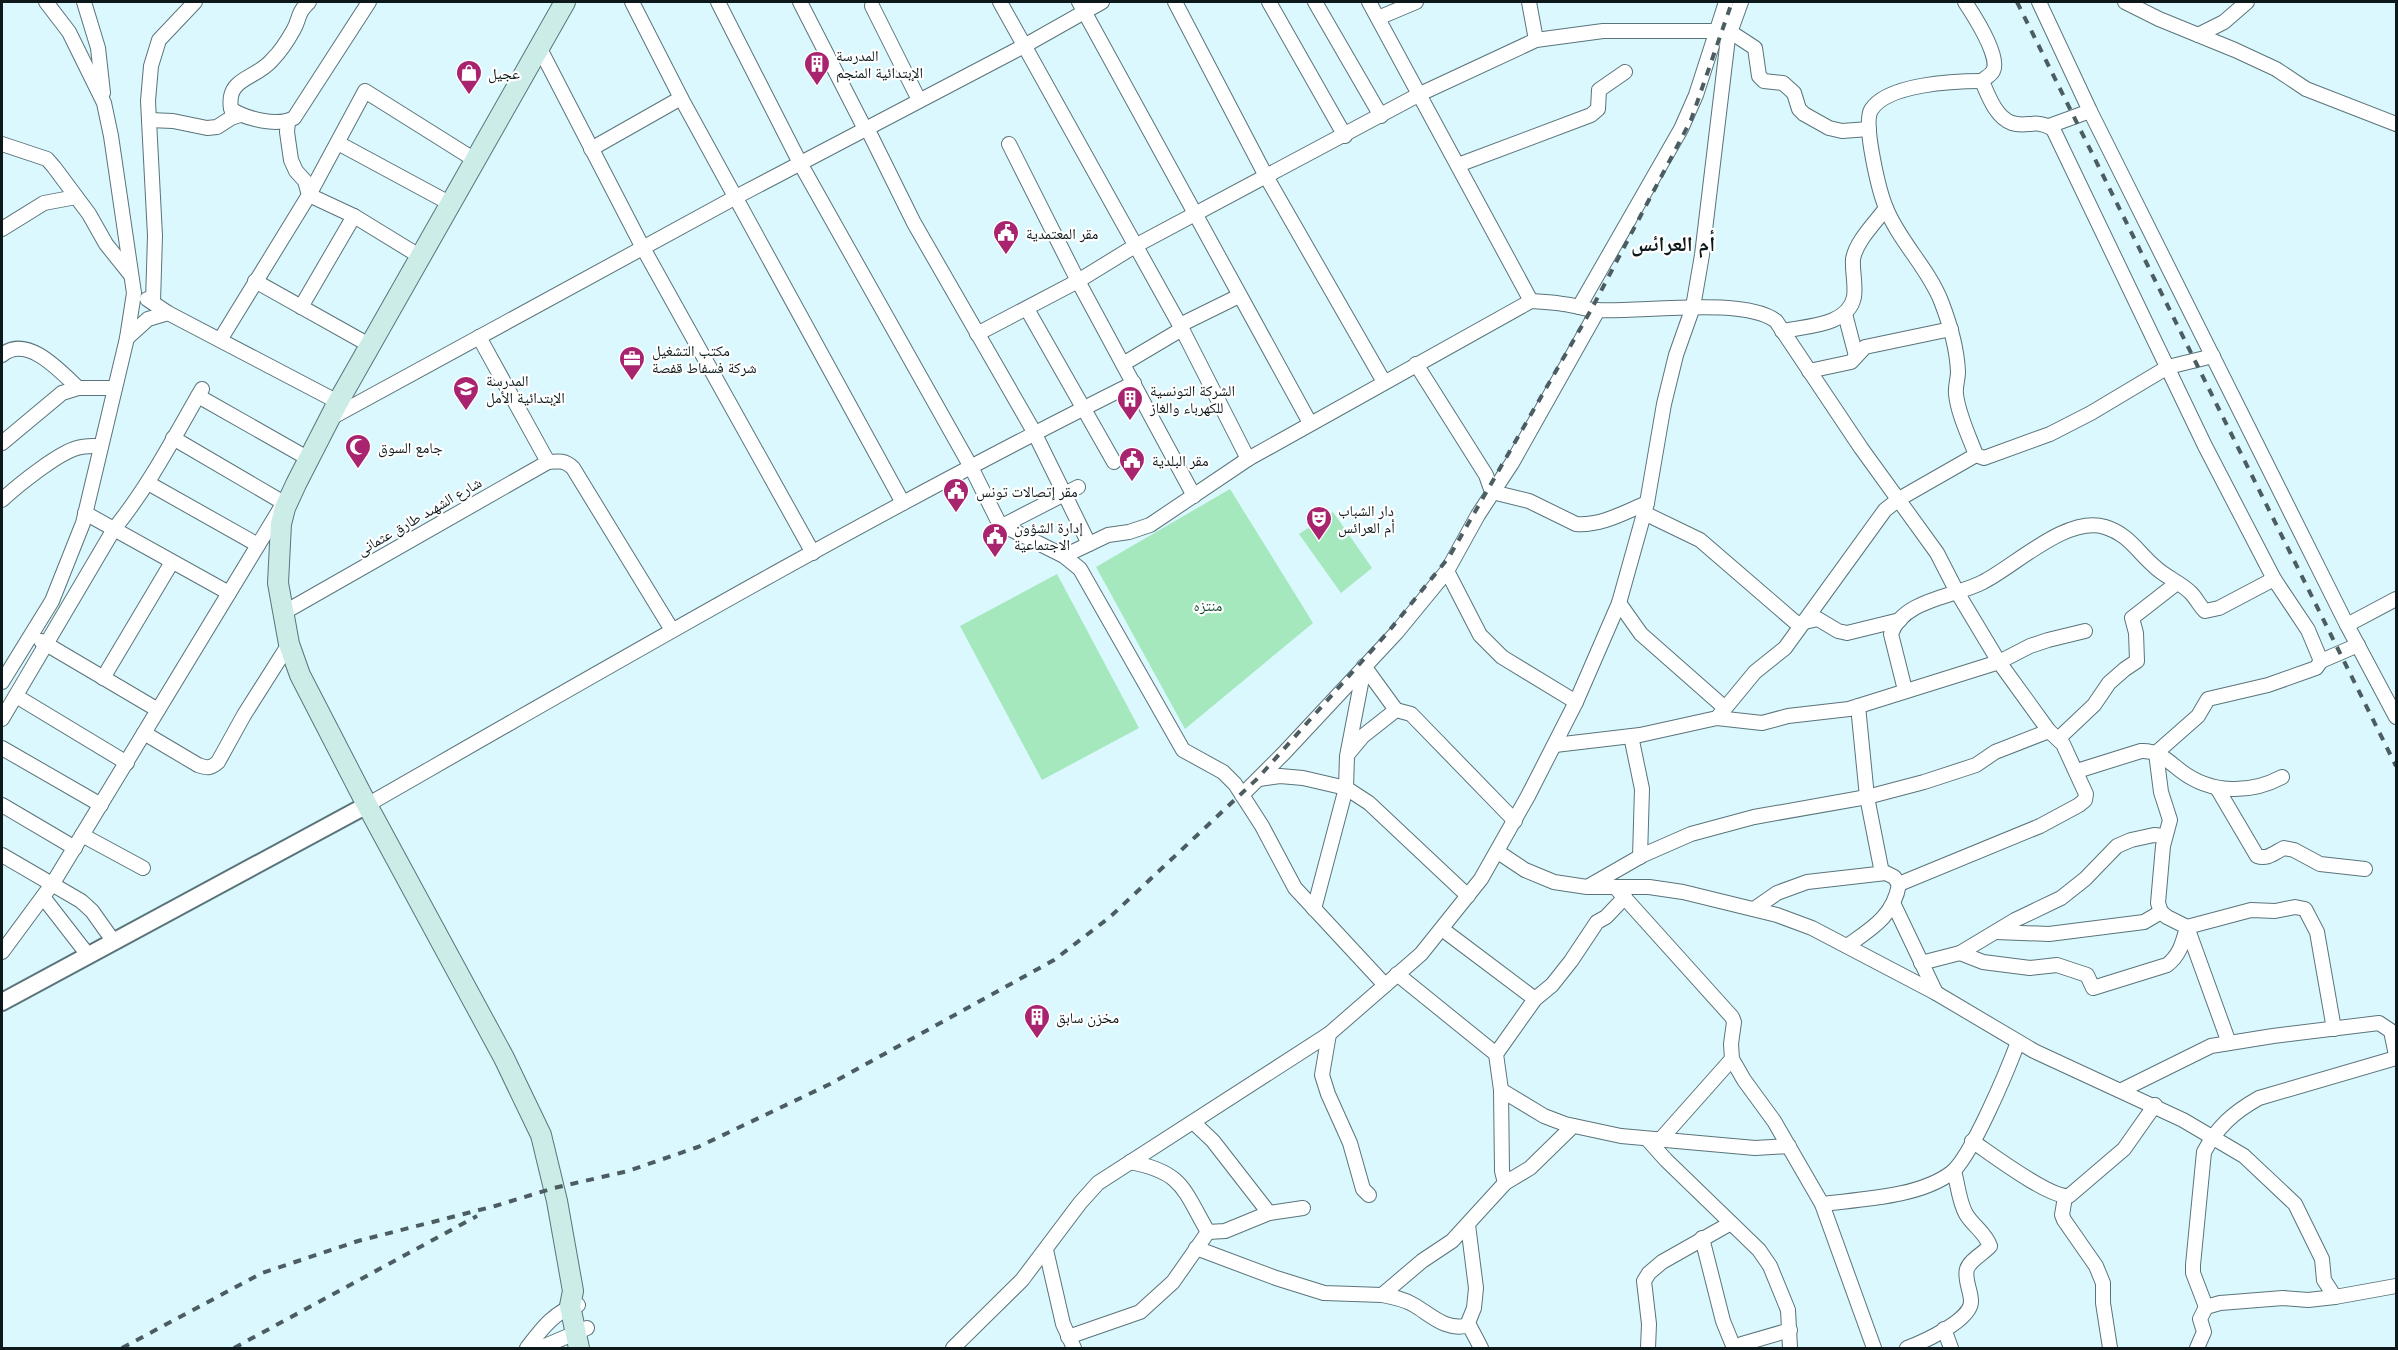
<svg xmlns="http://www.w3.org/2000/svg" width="2398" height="1350" font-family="Montserrat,'Noto Naskh Arabic',sans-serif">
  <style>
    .green { fill: #a5e8bd }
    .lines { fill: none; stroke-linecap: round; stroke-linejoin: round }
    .minor-casing { stroke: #5a747a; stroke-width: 16 }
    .tertiary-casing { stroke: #5a747a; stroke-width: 20 }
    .secondary-casing { stroke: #5a747a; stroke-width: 22 }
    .minor { stroke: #fff; stroke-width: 14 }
    .tertiary { stroke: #fff; stroke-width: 16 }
    .secondary { stroke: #ccece8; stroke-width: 20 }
    .rail { stroke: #4c5d61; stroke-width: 4; stroke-dasharray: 8 8; stroke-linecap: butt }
    .labels { text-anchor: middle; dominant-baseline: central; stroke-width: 4.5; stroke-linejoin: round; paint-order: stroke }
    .poi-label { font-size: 15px; fill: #0d181a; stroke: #fff; text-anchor: start }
    .street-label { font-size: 15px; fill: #0d181a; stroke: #fff }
    .park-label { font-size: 15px; fill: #195132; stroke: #fff }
    .district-label { font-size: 21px; font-weight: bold; fill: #0d181a; stroke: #fff }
  </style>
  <rect width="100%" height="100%" fill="#daf8fe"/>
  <g class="green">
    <path d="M 1230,489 L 1313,623 L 1185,729 L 1096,567 Z"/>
    <path d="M 1333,512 L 1372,568 L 1341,593 L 1299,534 Z"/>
    <path d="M 1057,574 L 1139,728 L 1042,780 L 960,626 Z"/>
  </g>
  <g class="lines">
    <defs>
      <g id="minor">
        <path d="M 84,2 L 98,48 L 103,93"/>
        <path d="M 309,2 C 297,13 300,18 294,29 C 288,40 280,52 272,60 C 255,80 226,77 231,109 C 246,119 278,127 294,118 L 369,2"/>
        <path d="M 632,2 L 681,98 L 903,503"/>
        <path d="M 718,2 L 800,163 L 971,467 L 997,519 L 1000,524 L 1064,556 L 1080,569 L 1183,750 L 1223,772 L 1235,784 L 1262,826 L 1295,888 L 1385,985"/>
        <path d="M 800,2 L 865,129"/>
        <path d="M 1000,2 L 1182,329 L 1248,459"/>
        <path d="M 1079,2 L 1310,423"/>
        <path d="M 1175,2 L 1267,178 L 1384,382"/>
        <path d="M 1269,2 L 1345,136"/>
        <path d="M 1315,2 L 1381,116"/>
        <path d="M 1369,2 L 1531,301"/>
        <path d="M 1529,2 L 1536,40"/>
        <path d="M 1965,2 C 1973,14 2001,57 1993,71 C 1991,75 1985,78 1982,81 C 1988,95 1996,118 2012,123 C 2027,128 2035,118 2053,129 L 2205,446 L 2274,579 L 2308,630 L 2321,661 L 2316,668 L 2268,685 L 2208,699 L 2198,716 L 2156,753 L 2161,792 L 2170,820 L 2163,846 L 2158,903 L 2161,912 L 2167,917 L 2187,927 L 2251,910 L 2275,911 L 2295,907 L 2305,909 L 2317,932 L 2334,1029"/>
        <path d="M 2039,2 L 2090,111 L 2347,625 L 2396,717"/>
        <path d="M 2125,2 L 2159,19 L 2235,50 L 2276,69 L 2306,89 L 2396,124"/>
        <path d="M 872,6 L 919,100"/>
        <path d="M 1378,18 L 1416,2"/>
        <path d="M 2198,35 L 2224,22 L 2247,2"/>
        <path d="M 539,47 L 643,248 L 813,553"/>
        <path d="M 149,120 L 173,121 L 207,128 L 217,127 L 231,118 L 240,115"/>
        <path d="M 288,121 L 287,132 L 291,160 L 296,171 L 305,181 L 309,195 L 354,216 L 421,257"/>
        <path d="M 2049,126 L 2090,111"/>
        <path d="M 867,128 L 914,223 L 1033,430 L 1089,544"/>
        <path d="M 338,143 L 451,204"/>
        <path d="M 2,144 L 47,159 L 54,167 L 89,214 L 106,244 L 130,274"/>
        <path d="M 1009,144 L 1078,281 L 1194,496"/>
        <path d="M 591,149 L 681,98"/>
        <path d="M 1458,165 L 1591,115 L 1598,109 L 1599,90 L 1625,72"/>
        <path d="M 2,229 L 44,203 L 76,197"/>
        <path d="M 255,281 L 371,346"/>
        <path d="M 147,299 L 168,313 L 338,402"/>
        <path d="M 153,302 L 155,236 L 148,101 L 151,66 L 159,40 L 195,2"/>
        <path d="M 301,307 L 354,216"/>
        <path d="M 1579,307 L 1681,129 L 1696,95 L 1726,2"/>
        <path d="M 1027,309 L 1114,462"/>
        <path d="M 1845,314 L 1856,356"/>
        <path d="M 1180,325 L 1239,296"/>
        <path d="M 1782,331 C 1806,326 1848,326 1854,297 C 1856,284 1852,271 1853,259 C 1856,241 1876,222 1886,208"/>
        <path d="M 977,334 L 1078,281 L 1135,246 L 1420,94 L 1536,40 L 1603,31 L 1729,31 L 1755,48 L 1759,76 L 1764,81 L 1783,83 L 1794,93 L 1799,109 L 1804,114 L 1829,128 L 1842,131 L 1869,129"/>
        <path d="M 479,337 L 548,462"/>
        <path d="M 127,338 L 148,319 L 168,313"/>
        <path d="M 220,340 L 309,195 L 365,91 L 475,160"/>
        <path d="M 2,355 C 27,334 60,371 78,388"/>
        <path d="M 1123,364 L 1182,329"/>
        <path d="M 1416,364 L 1486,475 L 1492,492 L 1529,501 L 1576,524 C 1601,526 1625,512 1647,503"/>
        <path d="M 1809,371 L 1851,362 L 1865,347 L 1951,329"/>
        <path d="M 198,396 L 309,459"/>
        <path d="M 329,419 L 736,197 L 1024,46 L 1102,2"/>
        <path d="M 173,438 L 284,503"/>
        <path d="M 2,443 L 62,393 L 78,388 L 115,388"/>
        <path d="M 1976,455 C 1969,436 1958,414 1956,394 C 1955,387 1958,379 1958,372 C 1957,347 1950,324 1941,301 C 1928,268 1899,241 1886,208 C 1879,191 1863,125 1871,110 C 1887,84 1954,81 1982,81"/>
        <path d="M 148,483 L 258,545"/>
        <path d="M 2,500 C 17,486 58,453 77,448 C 85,445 93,446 101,446"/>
        <path d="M 85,513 L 229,593"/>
        <path d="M 1644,513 L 1700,540 L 1795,622 L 1800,623 L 1818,619 L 1838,631 L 1847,633 L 1900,620"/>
        <path d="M 1004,525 L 1078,487"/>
        <path d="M 1064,556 L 1108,535 L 1129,532 L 1150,525 L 1248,459 L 1531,301 C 1542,302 1553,302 1563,304 C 1574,305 1584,309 1595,310 C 1638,313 1743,296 1776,321 L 1861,448 L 1937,553 L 1957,592 L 1999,662 L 2049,731 L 2063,744 L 2086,794 L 2085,800 L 2079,805 L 2040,826 L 1899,884 L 1894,877 L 1886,873 L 1807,882 L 1777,893 L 1754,909"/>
        <path d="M 1447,571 L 1480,635 L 1502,657 L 1576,702"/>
        <path d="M 1619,603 L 1641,634 L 1725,708"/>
        <path d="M 283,613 L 548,462 C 558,461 565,460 573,468 L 672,630"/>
        <path d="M 2347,625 L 2396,599"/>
        <path d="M 41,641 L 158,710"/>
        <path d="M 2321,661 L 2358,645"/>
        <path d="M 1364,666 L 1396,710"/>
        <path d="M 103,678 L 172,562"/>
        <path d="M 2,682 L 52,601 L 83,523 L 127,338 L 134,293 L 111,136 L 104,103 L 69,32 L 46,2"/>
        <path d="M 1905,690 L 1891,634 C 1903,599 1955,597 1983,582 C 2015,566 2067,515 2105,527 C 2128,534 2137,551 2154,566 C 2165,577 2180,582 2191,593 C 2196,598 2199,605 2205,611 L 2219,608 L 2274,579"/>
        <path d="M 16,696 L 127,763"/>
        <path d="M 1858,706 L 1867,797 L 1882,873"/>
        <path d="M 1717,718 L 1755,672 L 1785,648 L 1885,510 L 1899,499 L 1976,455 L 1984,458 L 2050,434 L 2091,413 L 2168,367 L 2213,356"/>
        <path d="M 2,719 L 114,529 C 149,486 174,437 202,389"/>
        <path d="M 144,733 L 198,765 C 207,768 210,769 218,762 L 244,715 L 289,644"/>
        <path d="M 1631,736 L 1642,789 L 1640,857"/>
        <path d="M 2058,739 L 2094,705 L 2109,683 L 2125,669 L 2137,661 L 2136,633 L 2132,618 L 2177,583"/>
        <path d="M 1555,745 L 1640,735 L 1717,718 L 1762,723 L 1788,716 L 1849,709 L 1999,662 L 2030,646 L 2048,640 L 2085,631"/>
        <path d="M 2,748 L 101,805"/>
        <path d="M 1348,754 L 1363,736 L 1396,710 L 1411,714 L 1515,821"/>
        <path d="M 2077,771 L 2141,751 C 2158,750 2168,761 2181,771 C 2211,794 2250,794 2282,777"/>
        <path d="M 1259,779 L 1280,776 L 1303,778 L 1346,788 L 1369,803 L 1468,896"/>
        <path d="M 2217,788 L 2257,856 C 2268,860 2275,852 2284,848 L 2294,850 L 2320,864 L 2365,869"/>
        <path d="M 1242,795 L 1284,753 L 1397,632 L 1447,571 L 1478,515 L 1512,463 L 1598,310"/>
        <path d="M 2,805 L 75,848"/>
        <path d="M 367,805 C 620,660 873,513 1134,383"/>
        <path d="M 82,835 L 143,868"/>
        <path d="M 1498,852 L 1525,870 L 1554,882 L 1587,887 L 1649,887 L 1683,892 L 1777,915 L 1812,928 L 1936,993 L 2034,1051 L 2183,1120 L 2244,1156 L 2295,1204 L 2322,1259 L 2324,1280 L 2335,1297 L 2396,1286"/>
        <path d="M 2,855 L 81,901 L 92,911 L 114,942"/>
        <path d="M 1589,886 L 1643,855 L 1691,834 L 1754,817 L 1867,797 L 1924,782 L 1976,765 L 1995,752 L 2049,731"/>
        <path d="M 1615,887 L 1732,1017 L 1734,1022 L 1731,1044 L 1732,1059 L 1744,1080 L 1774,1121 L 1822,1204 L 1874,1348"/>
        <path d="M 43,897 L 88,955"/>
        <path d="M 1894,905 L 1936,993"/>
        <path d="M 1314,909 L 1346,788 L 1347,756 L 1364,668"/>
        <path d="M 2187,927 L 2229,1043"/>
        <path d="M 1442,929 L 1535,999"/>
        <path d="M 1996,932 L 2049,934 L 2144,922 L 2161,912"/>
        <path d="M 1847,946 C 1871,929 1894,916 1899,884"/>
        <path d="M 2,952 L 53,883 L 280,509"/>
        <path d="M 1960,953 L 2015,920 L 2061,898 L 2085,879 L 2117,846 L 2131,840 L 2154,835 L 2165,836"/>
        <path d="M 1921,963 L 1960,953 L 1983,962 L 2030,968 L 2057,965 L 2087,975 L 2093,988 L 2167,965 C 2180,955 2183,942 2187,927"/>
        <path d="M 1397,974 L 1496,1054"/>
        <path d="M 1329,1034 L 1322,1075 L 1328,1094 L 1350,1143 L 1363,1189 L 1369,1195"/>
        <path d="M 1501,1090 L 1544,1116 L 1565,1124 L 1621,1136 L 1755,1148 L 1789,1146"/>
        <path d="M 2122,1090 L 2211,1046 L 2273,1036 L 2379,1023 L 2391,1031 L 2396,1055"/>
        <path d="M 1193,1122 L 1213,1141 L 1269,1213"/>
        <path d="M 1648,1140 L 1666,1160 L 1759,1250 L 1770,1266 L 1788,1310 L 1790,1348"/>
        <path d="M 1660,1140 L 1732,1059"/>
        <path d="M 1972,1141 C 1990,1153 2049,1198 2069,1196 L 2124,1149 L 2155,1105"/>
        <path d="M 1130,1162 C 1183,1172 1183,1189 1208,1232"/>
        <path d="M 1505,1183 L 1502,1171 L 1501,1090 L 1496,1054 L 1535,999 L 1552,985 L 1571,961 L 1597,922 L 1606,917 L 1625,897"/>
        <path d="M 2065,1197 L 2062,1215 L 2064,1220 L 2096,1266 L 2103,1283 L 2103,1303 L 2110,1348"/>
        <path d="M 1822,1204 C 1862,1199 1919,1197 1951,1173 C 1971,1158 2008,1069 2018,1042"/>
        <path d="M 1468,1225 L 1476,1288 L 1474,1308 L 1468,1323 L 1481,1348"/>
        <path d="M 1208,1232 L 1225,1231 L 1269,1213 L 1303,1208"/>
        <path d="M 1702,1238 L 1723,1321 L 1734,1348"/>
        <path d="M 1196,1248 L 1276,1278 L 1324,1293 L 1382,1295 L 1422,1261 L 1452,1241 L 1505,1183 L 1530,1168 L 1573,1126"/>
        <path d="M 1046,1250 L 1063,1324 L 1074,1348"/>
        <path d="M 1382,1295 C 1393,1297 1404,1299 1414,1305 C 1431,1315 1447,1332 1469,1325"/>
        <path d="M 2206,1307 L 2193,1273 L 2193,1265 L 2204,1152 C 2217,1127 2234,1112 2259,1098 L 2396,1058"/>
        <path d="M 1944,1329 L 1951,1348"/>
        <path d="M 1068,1337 L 1140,1312 L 1173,1282 L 1208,1232"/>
        <path d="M 527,1348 C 540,1331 555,1310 578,1305"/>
        <path d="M 540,1348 L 587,1328"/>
        <path d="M 953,1348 L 1022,1280 L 1080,1203 L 1098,1183 L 1329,1034 L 1421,954 L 1481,879 L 1528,796 L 1576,702 L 1619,603 L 1647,503 L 1664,404 L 1676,355 L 1693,307 L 1702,255 L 1728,38 L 1741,2"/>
        <path d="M 1648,1348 L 1649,1324 L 1644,1281 L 1649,1273 L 1662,1262 L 1731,1223"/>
        <path d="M 1735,1348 L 1742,1344 L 1790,1330"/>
        <path d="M 1907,1348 C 1923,1342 1972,1320 1971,1301 C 1971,1291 1964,1279 1967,1269 C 1970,1260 1984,1253 1990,1246 C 1985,1232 1973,1226 1966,1214 C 1959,1202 1958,1185 1954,1171"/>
        <path d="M 2197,1348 L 2204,1332 L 2200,1319 L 2206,1307 L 2220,1303 L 2283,1298 L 2308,1300 L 2335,1297"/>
      </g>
      <path id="tertiary" d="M 2,1002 L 367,805"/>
      <path id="secondary" d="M 565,2 L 338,402 L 296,484 L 285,508 L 281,524 L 278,583 L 289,644 L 300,675 L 367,805 L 504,1058 L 541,1135 L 557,1201 L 573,1291 L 570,1306 L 579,1348"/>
    </defs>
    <use href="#minor" class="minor-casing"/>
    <use href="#tertiary" class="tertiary-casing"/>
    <use href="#secondary" class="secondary-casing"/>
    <use href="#minor" class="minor"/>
    <use href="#tertiary" class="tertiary"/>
    <use href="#secondary" class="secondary"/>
    <g class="rail">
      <path d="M 2017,2 L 2396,766"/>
      <path d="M 122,1348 L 262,1273 L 358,1241 L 495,1206 L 554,1188 L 628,1171 L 698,1147 L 830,1084 L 1054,960 L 1110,917 L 1258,778 L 1389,631 L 1449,557 L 1591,310 L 1691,120 L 1732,2"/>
      <path d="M 234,1348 L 477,1216"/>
    </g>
  </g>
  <defs>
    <symbol id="building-pin" viewBox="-11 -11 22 30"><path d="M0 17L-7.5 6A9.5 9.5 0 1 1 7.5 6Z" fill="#a8246f" stroke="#fff"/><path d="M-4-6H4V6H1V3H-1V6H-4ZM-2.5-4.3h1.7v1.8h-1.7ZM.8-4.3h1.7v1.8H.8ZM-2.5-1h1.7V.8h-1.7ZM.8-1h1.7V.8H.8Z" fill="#fff"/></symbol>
    <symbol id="shop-pin" viewBox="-11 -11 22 30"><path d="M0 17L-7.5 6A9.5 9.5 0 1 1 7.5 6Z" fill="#a8246f" stroke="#fff"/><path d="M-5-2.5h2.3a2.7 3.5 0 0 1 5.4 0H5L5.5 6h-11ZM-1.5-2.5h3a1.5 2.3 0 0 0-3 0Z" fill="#fff"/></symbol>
    <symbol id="civic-pin" viewBox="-11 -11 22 30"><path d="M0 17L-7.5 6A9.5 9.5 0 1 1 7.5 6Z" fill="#a8246f" stroke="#fff"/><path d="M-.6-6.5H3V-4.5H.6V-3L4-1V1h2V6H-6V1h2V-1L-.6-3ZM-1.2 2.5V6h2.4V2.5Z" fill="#fff"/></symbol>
    <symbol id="office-pin" viewBox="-11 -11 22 30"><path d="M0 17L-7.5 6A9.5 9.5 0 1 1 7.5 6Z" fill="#a8246f" stroke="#fff"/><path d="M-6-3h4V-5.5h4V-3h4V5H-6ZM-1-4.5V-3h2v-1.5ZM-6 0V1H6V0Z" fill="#fff"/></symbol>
    <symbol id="school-pin" viewBox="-11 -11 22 30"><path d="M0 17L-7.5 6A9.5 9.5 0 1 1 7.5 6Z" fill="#a8246f" stroke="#fff"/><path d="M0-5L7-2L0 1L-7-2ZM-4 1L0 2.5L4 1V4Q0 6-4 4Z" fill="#fff"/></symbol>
    <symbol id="mosque-pin" viewBox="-11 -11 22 30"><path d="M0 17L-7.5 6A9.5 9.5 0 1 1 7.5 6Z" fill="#a8246f" stroke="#fff"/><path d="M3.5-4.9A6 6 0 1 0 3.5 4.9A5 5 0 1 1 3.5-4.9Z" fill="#fff"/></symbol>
    <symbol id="theatre-pin" viewBox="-11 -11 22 30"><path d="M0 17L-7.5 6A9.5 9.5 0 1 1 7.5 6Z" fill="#a8246f" stroke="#fff"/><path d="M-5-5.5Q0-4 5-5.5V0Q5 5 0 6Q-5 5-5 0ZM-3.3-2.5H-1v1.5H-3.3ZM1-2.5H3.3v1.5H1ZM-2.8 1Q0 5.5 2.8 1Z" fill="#fff"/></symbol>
  </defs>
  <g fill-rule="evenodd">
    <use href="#building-pin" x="802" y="49" width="30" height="40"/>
    <use href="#shop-pin" x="454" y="58" width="30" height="40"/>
    <use href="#civic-pin" x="991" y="218" width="30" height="40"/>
    <use href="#office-pin" x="617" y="344" width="30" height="40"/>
    <use href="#school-pin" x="451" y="374" width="30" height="40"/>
    <use href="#building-pin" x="1115" y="384" width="30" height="40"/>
    <use href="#mosque-pin" x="343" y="432" width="30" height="40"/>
    <use href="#civic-pin" x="1117" y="445" width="30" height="40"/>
    <use href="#civic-pin" x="941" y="476" width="30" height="40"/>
    <use href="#theatre-pin" x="1304" y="504" width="30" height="40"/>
    <use href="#civic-pin" x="980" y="521" width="30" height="40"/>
    <use href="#building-pin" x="1022" y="1002" width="30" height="40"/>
  </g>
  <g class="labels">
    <g class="poi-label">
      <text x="836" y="55">المدرسة<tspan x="836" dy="17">الإبتدائية المنجم</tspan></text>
      <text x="488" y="73">عجيل</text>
      <text x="1026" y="233">مقر المعتمدية</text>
      <text x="652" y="350">مكتب التشغيل<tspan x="652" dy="17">شركة فسفاط قفصة</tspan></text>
      <text x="486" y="380">المدرسة<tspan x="486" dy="17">الإبتدائية الأمل</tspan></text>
      <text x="1150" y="390">الشركة التونسية<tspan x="1150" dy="17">للكهرباء والغاز</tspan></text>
      <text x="378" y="447">جامع السوق</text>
      <text x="1152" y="460">مقر البلدية</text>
      <text x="976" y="491">مقر إتصالات تونس</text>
      <text x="1338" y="510">دار الشباب<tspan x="1338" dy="17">أم العرائس</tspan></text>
      <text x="1014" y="527">إدارة الشؤون<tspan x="1014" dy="17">الاجتماعية</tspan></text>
      <text x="1056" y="1017">مخزن سابق</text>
    </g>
    <g class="street-label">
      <text transform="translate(419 516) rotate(-30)">شارع الشهىد طارق عثمانى</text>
    </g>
    <g class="park-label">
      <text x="1208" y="605">منتزه</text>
    </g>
    <g class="district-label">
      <text x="1673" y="243">أم العرائس</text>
    </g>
  </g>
  <rect width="2398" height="1350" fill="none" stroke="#0d181a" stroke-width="6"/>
</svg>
